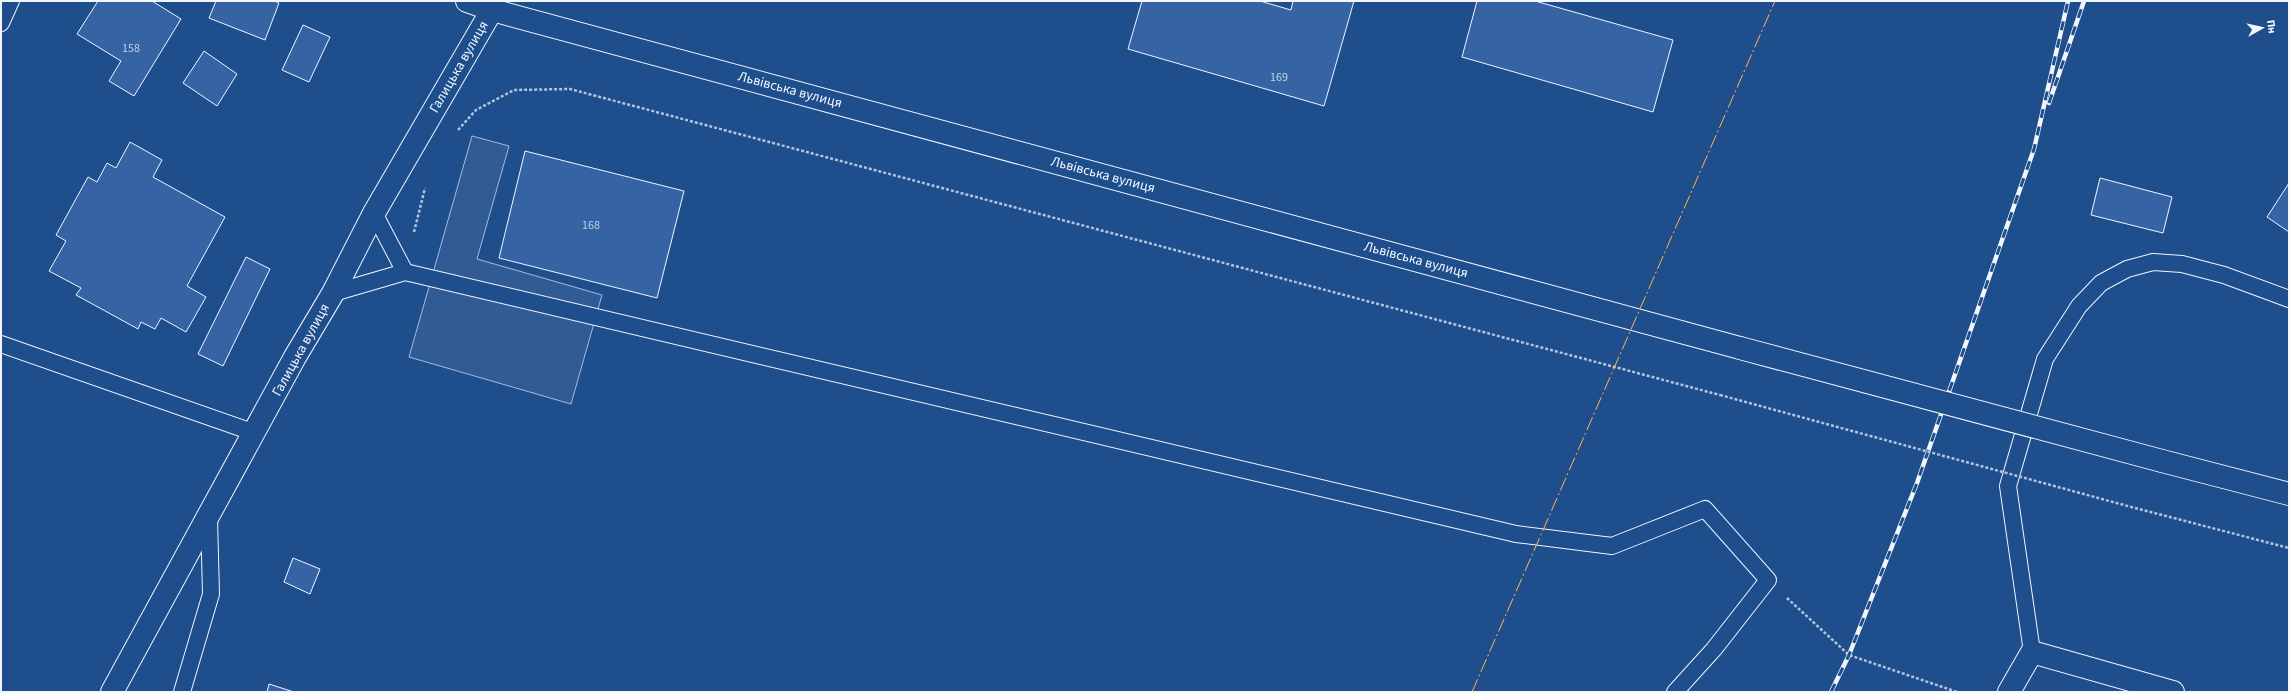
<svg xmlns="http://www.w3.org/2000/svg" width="2290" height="693" font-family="'Source Sans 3',sans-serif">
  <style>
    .built { fill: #305b95; stroke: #a8bbd7 }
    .building { fill: #3563a3; stroke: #f2f6ff }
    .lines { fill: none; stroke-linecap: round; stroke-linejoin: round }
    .lane-casing { stroke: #f2f6ff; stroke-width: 18 }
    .street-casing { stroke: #f2f6ff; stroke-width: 24 }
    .secondary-casing { stroke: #f2f6ff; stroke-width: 24 }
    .highway-casing { stroke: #f2f6ff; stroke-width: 24 }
    .path { stroke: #b3c4dc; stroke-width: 2.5; stroke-dasharray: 3 2; stroke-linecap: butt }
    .lane { stroke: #1f4e8c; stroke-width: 16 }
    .street { stroke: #1f4e8c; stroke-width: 22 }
    .secondary { stroke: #1f4e8c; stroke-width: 22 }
    .highway { stroke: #1f4e8c; stroke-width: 22 }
    .rail-casing { stroke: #f2f6ff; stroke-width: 4.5 }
    .rail { stroke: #1f4e8c; stroke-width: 3; stroke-dasharray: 9; stroke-linecap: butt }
    .highway-bridge-casing { stroke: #f2f6ff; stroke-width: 24; stroke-linecap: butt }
    .path-bridge { stroke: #b3c4dc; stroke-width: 2.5; stroke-dasharray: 3 2; stroke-linecap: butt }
    .highway-bridge { stroke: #1f4e8c; stroke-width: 22 }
    .power { stroke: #ffb74d; stroke-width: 1; stroke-dasharray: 14 3 2 3; stroke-linecap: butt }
    .labels { text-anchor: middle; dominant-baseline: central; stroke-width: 3; stroke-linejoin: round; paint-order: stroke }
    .number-label { font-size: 12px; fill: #c3d1e8 }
    .street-label { font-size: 14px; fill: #f2f6ff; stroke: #1f4e8c }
  </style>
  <rect width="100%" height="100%" fill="#1f4e8c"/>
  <path class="built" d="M 472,136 L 509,146 L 477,259 L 602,295 L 571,404 L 409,357 Z"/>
  <g class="building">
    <path d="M 98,1 L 152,1 L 181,19 L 134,96 L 109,81 L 121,61 L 77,34 Z"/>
    <path d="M 216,1 L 274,1 L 279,3 L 265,40 L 209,18 Z"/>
    <path d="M 1142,1 L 1260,1 L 1291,10 L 1293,1 L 1354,1 L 1324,106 L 1128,49 Z"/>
    <path d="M 1477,1 L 1535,1 L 1673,40 L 1653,112 L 1462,57 Z"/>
    <path d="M 303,25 L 330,37 L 309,82 L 282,70 Z"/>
    <path d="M 204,51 L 237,74 L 217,106 L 183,83 Z"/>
    <path d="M 130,142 L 162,160 L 153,177 L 225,217 L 187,286 L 206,297 L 186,332 L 161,318 L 155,329 L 141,322 L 138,329 L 76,295 L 81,288 L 49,271 L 66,241 L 56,235 L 88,177 L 97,182 L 107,163 L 116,168 Z"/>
    <path d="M 525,151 L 684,191 L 657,298 L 499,258 Z"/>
    <path d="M 2100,178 L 2172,197 L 2163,233 L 2091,215 Z"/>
    <path d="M 2289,183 L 2289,232 L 2267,217 Z"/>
    <path d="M 246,257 L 270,269 L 223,366 L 198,354 Z"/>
    <path d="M 293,558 L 320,569 L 310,594 L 284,582 Z"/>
    <path d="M 269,684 L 294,692 L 267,692 Z"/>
  </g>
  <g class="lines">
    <defs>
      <g id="lane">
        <path d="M 1,23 L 11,1"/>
        <path d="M 374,213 L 405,272"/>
        <path d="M 333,293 L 405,272 L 1516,534 L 1612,546 L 1705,509 L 1768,580 L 1714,649 L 1675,692"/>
        <path d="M 1,344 L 255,433"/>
        <path d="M 2032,652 L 2008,486 L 2045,359 L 2079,306 L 2101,283 L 2127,269 L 2153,262 L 2182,264 L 2224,275 L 2289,299"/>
        <path d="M 182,692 L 211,594 L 209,518"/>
      </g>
      <path id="street" d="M 2009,692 L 2032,652 L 2173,692"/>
      <path id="secondary" d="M 467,1 L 492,10"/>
      <g id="highway">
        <path d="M 2162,461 L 2289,494"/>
        <path d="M 112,692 L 295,357 L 333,293 L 374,213 L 492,10 L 1740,348"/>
      </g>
    </defs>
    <use href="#lane" class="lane-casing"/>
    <use href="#street" class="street-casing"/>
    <use href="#secondary" class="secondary-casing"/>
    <use href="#highway" class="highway-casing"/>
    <g class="path">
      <path d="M 458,130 L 476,110 L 514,90 L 570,89 L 1720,395"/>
      <path d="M 414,232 L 425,188"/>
      <path d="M 2135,508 L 2289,548"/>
      <path d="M 1787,598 L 1849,655 L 1957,692"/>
    </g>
    <use href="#lane" class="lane"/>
    <use href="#street" class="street"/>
    <use href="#secondary" class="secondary"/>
    <use href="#highway" class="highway"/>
    <defs>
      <g id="rail">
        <path d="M 2049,103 L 2084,1"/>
        <path d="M 1831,692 L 1849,655 L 1917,483 L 2034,149 L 2068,1"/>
      </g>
    </defs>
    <use href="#rail" class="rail-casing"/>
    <use href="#rail" class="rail"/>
    <defs>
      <path id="highway-bridge" d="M 1740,348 L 2162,461"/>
    </defs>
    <use href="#highway-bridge" class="highway-bridge-casing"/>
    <path class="path-bridge" d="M 1720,395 L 2135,508"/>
    <use href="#highway-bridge" class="highway-bridge"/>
    <path class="power" d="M 1472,692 L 1775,1"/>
  </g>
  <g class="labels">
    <g class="number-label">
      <text x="131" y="48">158</text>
      <text x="1279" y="77">169</text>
      <text x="591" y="225">168</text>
    </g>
    <g class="street-label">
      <text transform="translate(459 67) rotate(-60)">Галицька вулиця</text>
      <text transform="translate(790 90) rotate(15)">Львівська вулиця</text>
      <text transform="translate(1103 175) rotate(15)">Львівська вулиця</text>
      <text transform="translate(1416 260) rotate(15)">Львівська вулиця</text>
      <text transform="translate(301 350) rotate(-61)">Галицька вулиця</text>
    </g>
  </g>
  <rect width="2290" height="693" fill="none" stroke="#f2f6ff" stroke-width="4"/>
  <g transform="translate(2262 28) rotate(82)" stroke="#1f4e8c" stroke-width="3" paint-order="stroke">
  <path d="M0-3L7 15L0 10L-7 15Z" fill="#f2f6ff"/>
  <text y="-6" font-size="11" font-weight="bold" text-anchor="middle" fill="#f2f6ff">Пн</text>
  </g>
</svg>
